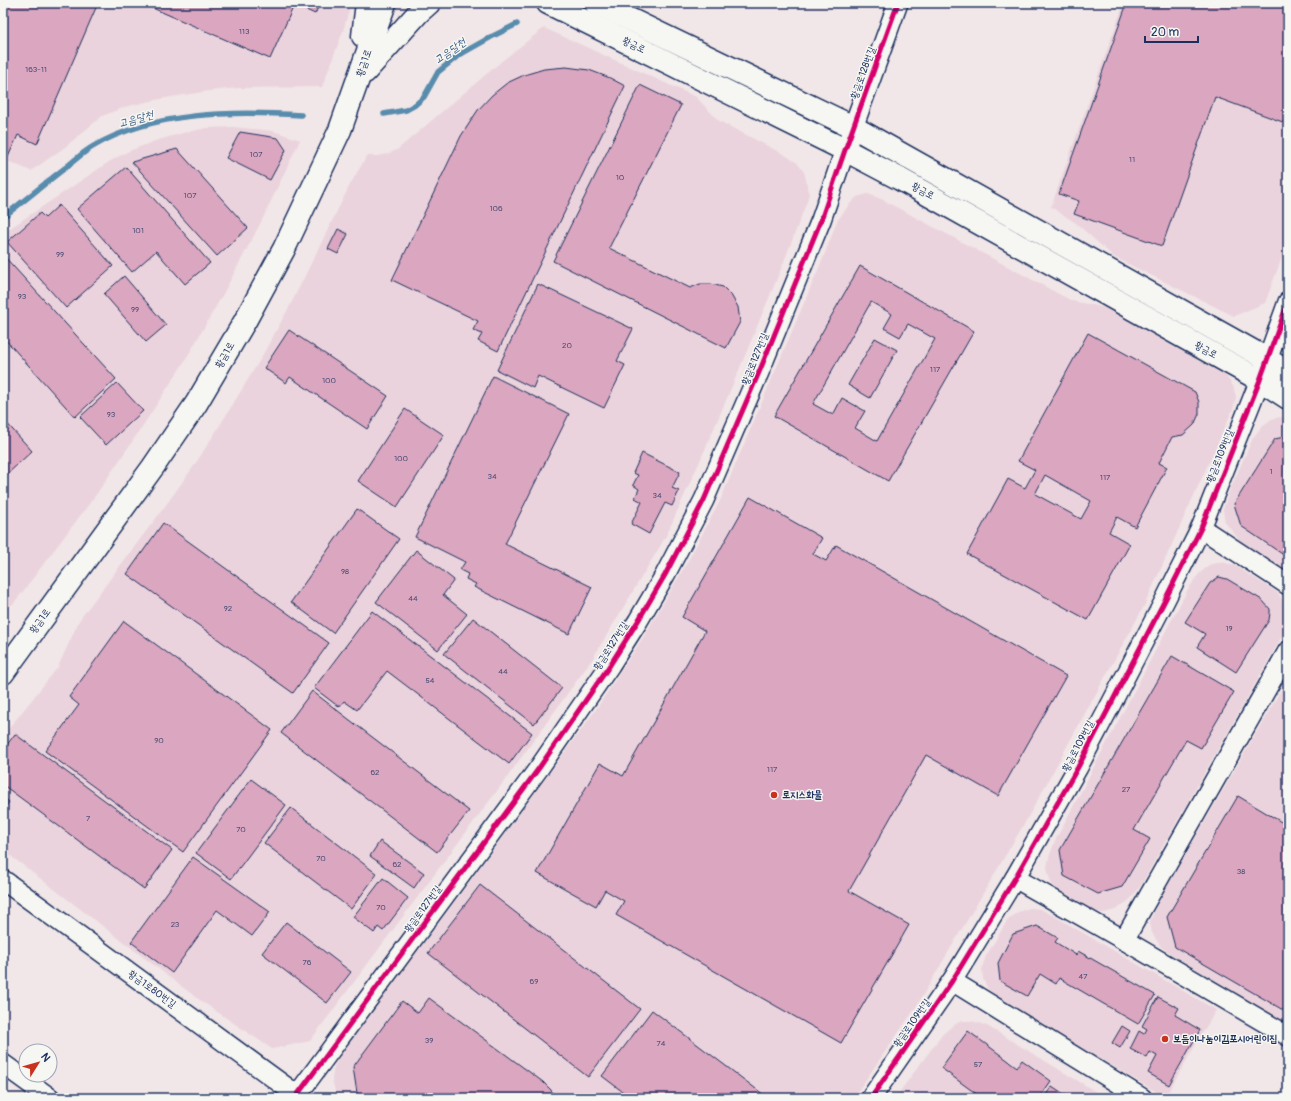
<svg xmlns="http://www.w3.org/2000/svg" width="1291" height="1101" font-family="Pangolin,'Poor Story',sans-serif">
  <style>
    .built { fill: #ead3dc }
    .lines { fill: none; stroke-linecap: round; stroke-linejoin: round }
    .stream { stroke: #588cad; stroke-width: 5.5 }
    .building { fill: #dba6bf; stroke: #1b2f5e; fill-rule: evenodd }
    .minor-casing { stroke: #1b2f5e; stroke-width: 22 }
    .tertiary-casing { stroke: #1b2f5e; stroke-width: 25 }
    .minor { stroke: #f6f6f2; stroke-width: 19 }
    .tertiary { stroke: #f6f6f2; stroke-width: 22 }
    .cycleway-casing { stroke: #f6f6f2; stroke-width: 8 }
    .cycleway { stroke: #d6006c; stroke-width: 5 }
    .poi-dot { fill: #c8321e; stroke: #f6f6f2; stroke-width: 1.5 }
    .labels { text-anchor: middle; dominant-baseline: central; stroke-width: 3; stroke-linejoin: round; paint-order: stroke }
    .number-label { font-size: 8px; fill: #4b4d76 }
    .street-label { font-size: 10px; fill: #1b2f5e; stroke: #f6f6f2 }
    .poi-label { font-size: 10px; font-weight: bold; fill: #1b2f5e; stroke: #f6f6f2; text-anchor: start }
    .water-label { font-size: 11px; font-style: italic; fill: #34567f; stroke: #f6f6f2 }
  </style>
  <rect width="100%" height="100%" fill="#f1e6e8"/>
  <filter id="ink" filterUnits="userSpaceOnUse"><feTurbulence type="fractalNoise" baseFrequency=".025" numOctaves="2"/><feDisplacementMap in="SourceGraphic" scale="8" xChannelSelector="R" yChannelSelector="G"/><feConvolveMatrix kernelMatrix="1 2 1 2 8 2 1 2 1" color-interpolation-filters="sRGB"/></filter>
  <g filter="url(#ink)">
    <g class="built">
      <path d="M 3,3 L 351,3 L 343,31 L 322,87 L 238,88 L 209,91 L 165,98 L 128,106 L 102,116 L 65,147 L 31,171 L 3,159 Z"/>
      <path d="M 1124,3 L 1288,3 L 1288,241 L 1265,303 L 1234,316 L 1114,257 L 1076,223 L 1051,207 Z"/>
      <path d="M 544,28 L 696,97 L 719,121 L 785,155 L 797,163 L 804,172 L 809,192 L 807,201 L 783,264 L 736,377 L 699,463 L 666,536 L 593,658 L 508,776 L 310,1041 L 272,1049 L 197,998 L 3,850 L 3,736 L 58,667 L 80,619 L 166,505 L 194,466 L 222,422 L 260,360 L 291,304 L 351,183 L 367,156 L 378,156 L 388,154 L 397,150 L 502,61 Z"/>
      <path d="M 233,127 L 273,131 L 300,140 L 262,220 L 223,294 L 186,359 L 140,430 L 95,496 L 14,603 L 3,611 L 3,233 L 109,162 L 127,152 L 155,141 L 183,133 L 207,128 Z"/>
      <path d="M 868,194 L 881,199 L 1072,301 L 1106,308 L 1226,376 L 1233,386 L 1236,397 L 1233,409 L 1144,606 L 1027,819 L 914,1010 L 853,1098 L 339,1098 L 336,1094 L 332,1079 L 334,1067 L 344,1047 L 447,912 L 595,711 L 646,633 L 688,561 L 720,501 L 824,256 L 837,221 L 849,205 L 857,197 Z"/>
      <path d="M 1281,417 L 1288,419 L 1288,574 L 1245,547 L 1225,522 L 1223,510 L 1229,492 L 1253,438 L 1262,426 L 1272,419 Z"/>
      <path d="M 1221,562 L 1234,565 L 1278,593 L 1285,605 L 1287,616 L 1286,627 L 1280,640 L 1141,885 L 1133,896 L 1125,904 L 1115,910 L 1104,913 L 1092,911 L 1059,892 L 1051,883 L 1047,868 L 1049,857 L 1056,839 L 1187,591 L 1198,575 L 1209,565 Z"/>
      <path d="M 1288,678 L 1288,1022 L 1280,1020 L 1176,957 L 1161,947 L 1152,933 L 1150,922 L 1157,904 Z"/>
      <path d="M 1030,908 L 1040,909 L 1054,916 L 1216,1010 L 1165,1097 L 1002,1001 L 988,989 L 983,979 L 982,968 L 986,956 L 1007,921 L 1018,912 Z"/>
      <path d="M 961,1021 L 972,1021 L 987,1026 L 1106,1098 L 895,1098 L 942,1035 L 950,1028 Z"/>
    </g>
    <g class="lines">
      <g class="stream">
        <path d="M 384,114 L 406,110 L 415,105 L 424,97 L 438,72 L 459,55 L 491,37 L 517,24"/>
        <path d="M 3,217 C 24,201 44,184 65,168 C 74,161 83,152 94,146 C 155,111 232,111 301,115"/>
      </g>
    </g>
    <g class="building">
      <path d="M 3,3 L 98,3 L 37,144 L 18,135 L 8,157 L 3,155 Z"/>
      <path d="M 141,3 L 295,3 L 270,59 Z"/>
      <path d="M 296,3 L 320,3 L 315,14 L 295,5 Z"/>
      <path d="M 1127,3 L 1288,3 L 1288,124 L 1215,97 L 1162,246 L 1074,214 L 1079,201 L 1059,194 Z"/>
      <path d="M 566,67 L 589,70 L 610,78 L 625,86 L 498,351 L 478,341 L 482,334 L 473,330 L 478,321 L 392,280 L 461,136 L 478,110 L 492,95 L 507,83 L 524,75 L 544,69 Z"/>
      <path d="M 640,85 L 681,105 L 609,248 L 690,288 L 700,284 L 711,284 L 723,287 L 731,295 L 738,307 L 740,322 L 726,348 L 553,261 Z"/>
      <path d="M 240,132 L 278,138 L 286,150 L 270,180 L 226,158 Z"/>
      <path d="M 177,149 L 248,228 L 217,256 L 132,162 Z"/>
      <path d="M 126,167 L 210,263 L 185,284 L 156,251 L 132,272 L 77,209 Z"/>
      <path d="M 59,205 L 113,266 L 66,308 L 7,242 L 40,213 L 45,218 Z"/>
      <path d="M 338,229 L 348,234 L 338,254 L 328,249 Z"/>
      <path d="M 3,255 L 116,379 L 75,417 L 3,337 Z"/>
      <path d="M 860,266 L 974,331 L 888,481 L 774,416 ZM 871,302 L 892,314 L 884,328 L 900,337 L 908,324 L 935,339 L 877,441 L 855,428 L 865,411 L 842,398 L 833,415 L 813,404 Z"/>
      <path d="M 124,276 L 166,325 L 146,342 L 104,294 Z"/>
      <path d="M 538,284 L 633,329 L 617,361 L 625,365 L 604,408 L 538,376 L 533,388 L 497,370 Z"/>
      <path d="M 289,330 L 388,396 L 367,429 L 290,377 L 286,383 L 264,368 Z"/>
      <path d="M 1088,333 L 1195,392 L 1199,402 L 1199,414 L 1194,425 L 1183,435 L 1172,437 L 1159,463 L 1167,467 L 1135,527 L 1117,517 L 1109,532 L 1130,544 L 1088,620 L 967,554 L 1008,479 L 1025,488 L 1035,470 L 1018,461 ZM 1045,475 L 1091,501 L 1081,519 L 1035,494 Z"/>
      <path d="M 875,338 L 897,350 L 870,398 L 848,385 Z"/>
      <path d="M 493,376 L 569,414 L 505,544 L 592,587 L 569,634 L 474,587 L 476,584 L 466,579 L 468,574 L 460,570 L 465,562 L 415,537 Z"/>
      <path d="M 117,383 L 143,411 L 106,445 L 80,417 Z"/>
      <path d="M 405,409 L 444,435 L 397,507 L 358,481 Z"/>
      <path d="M 3,419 L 32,451 L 3,478 Z"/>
      <path d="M 1288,436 L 1288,558 L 1241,526 L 1234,504 L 1275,439 Z"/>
      <path d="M 642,453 L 680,472 L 672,488 L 679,491 L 672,506 L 665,503 L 649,534 L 631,524 L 642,502 L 635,498 L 639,489 L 633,485 L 638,475 L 633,473 Z"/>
      <path d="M 750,497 L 822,538 L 813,554 L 826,561 L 836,545 L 1066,676 L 998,796 L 926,755 L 849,891 L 909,925 L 841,1043 L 616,915 L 624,901 L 605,890 L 596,906 L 537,873 L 600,763 L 623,776 L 705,631 L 682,617 Z"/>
      <path d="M 357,509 L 399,539 L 333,633 L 291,602 Z"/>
      <path d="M 163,523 L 329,643 L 293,693 L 127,574 Z"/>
      <path d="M 416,550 L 454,580 L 443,595 L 467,614 L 438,650 L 376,602 Z"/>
      <path d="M 1219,577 L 1227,579 L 1262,600 L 1270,609 L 1270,613 L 1269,620 L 1236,672 L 1197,647 L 1205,634 L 1185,622 L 1210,583 Z"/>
      <path d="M 372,611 L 532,733 L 509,764 L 387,671 L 357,710 L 344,701 L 339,707 L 314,688 Z"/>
      <path d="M 473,618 L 562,688 L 534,724 L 444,654 Z"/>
      <path d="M 124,621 L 272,730 L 183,852 L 45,751 L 79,705 L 69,697 Z"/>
      <path d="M 1172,656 L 1234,692 L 1201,748 L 1186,740 L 1134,830 L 1150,839 L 1122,887 L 1098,894 L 1064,876 L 1060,850 Z"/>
      <path d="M 312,691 L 469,811 L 437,852 L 281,733 Z"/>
      <path d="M 15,734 L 172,850 L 144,889 L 3,785 L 3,750 Z"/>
      <path d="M 251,779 L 286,805 L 231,879 L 196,853 Z"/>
      <path d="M 1238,796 L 1288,826 L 1288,1008 L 1283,1010 L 1175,947 L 1167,917 Z"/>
      <path d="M 3,797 L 9,802 L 3,810 Z"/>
      <path d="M 291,808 L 377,874 L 351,909 L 264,843 Z"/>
      <path d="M 380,841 L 424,873 L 414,888 L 370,856 Z"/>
      <path d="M 193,857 L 270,912 L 252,936 L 217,910 L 172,973 L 131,942 Z"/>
      <path d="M 383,878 L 408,898 L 383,931 L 378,927 L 374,933 L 353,917 Z"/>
      <path d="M 480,885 L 640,1009 L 588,1077 L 428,953 Z"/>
      <path d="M 286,922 L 351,972 L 327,1003 L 262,953 Z"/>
      <path d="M 1037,926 L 1058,938 L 1055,942 L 1076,955 L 1078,951 L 1155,995 L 1138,1024 L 1059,978 L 1056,984 L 1040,974 L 1027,996 L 1000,981 L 998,963 L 1013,934 Z"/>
      <path d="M 1158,997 L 1179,1008 L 1175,1015 L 1200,1030 L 1169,1085 L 1148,1073 L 1157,1056 L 1150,1052 L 1147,1058 L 1130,1049 L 1139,1031 L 1144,1034 L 1147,1029 L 1142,1026 Z"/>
      <path d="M 429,998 L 543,1082 L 551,1090 L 555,1098 L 363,1098 L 357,1093 L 353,1067 L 402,1001 L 418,1013 Z"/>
      <path d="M 652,1010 L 768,1098 L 631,1098 L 602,1076 Z"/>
      <path d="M 1122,1026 L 1130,1031 L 1120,1048 L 1112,1043 Z"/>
      <path d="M 968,1031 L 1017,1067 L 1022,1060 L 1051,1081 L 1039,1098 L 982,1098 L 941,1068 Z"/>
      <path d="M 1052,1086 L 1070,1098 L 1044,1098 Z"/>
    </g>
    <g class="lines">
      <defs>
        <g id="minor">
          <path d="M 1201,528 L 1288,585"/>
          <path d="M 1015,878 L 1124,940 L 1288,1036"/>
          <path d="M 3,880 L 301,1098"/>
          <path d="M 1124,940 L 1288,651"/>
          <path d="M 952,981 L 1142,1098"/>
          <path d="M 3,1064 L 50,1098"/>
          <path d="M 295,1098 L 539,768 L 610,665 L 638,621 L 665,575 L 704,500 L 760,370 L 821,220 L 845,150 L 898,3"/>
          <path d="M 871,1098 L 952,981 L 1015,878 L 1078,767 L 1110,706 L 1165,600 L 1201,528 L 1260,380 L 1288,302"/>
        </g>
        <g id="tertiary">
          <path d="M 548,3 L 845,150 L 900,179 L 1260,380 L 1288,398"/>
          <path d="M 596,3 L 853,127 L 1267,359 L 1288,373"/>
          <path d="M 363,36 L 367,3"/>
          <path d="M 365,72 L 419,12 L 429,3"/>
          <path d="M 3,673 L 153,467 L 196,404 L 245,321 L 284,249 L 340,130 L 385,3"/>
        </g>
      </defs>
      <use href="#minor" class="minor-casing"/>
      <use href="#tertiary" class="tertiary-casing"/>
      <use href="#minor" class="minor"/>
      <use href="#tertiary" class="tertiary"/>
      <defs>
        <g id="cycleway">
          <path d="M 295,1098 L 539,768 L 610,665 L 638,621 L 665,575 L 704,500 L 760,370 L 821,220 L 845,150 L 898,3"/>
          <path d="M 871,1098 L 952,981 L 1015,878 L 1078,767 L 1110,706 L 1165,600 L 1201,528 L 1260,380 L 1288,302"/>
        </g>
      </defs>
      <use href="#cycleway" class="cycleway-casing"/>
      <use href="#cycleway" class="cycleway"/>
    </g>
  </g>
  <g class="poi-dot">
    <circle cx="774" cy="795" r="4"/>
    <circle cx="1165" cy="1039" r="4"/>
  </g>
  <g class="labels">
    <g class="number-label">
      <text x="244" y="31">113</text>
      <text x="36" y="69">163-11</text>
      <text x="256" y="154">107</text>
      <text x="1132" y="159">11</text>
      <text x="620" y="177">10</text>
      <text x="190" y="195">107</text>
      <text x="496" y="208">106</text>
      <text x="138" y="230">101</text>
      <text x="60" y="254">99</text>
      <text x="22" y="296">93</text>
      <text x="135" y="309">99</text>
      <text x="567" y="345">20</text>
      <text x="935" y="369">117</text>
      <text x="329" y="380">100</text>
      <text x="111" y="414">93</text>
      <text x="401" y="458">100</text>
      <text x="1271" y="471">1</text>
      <text x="492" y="476">34</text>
      <text x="1105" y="477">117</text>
      <text x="657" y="495">34</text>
      <text x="345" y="571">98</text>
      <text x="413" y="598">44</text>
      <text x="228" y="608">92</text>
      <text x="1229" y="628">19</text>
      <text x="503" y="671">44</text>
      <text x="430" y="680">54</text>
      <text x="159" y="740">90</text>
      <text x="772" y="769">117</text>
      <text x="375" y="772">62</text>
      <text x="1126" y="789">27</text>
      <text x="88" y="818">7</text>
      <text x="241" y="829">70</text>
      <text x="321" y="858">70</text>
      <text x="397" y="864">62</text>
      <text x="1241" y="871">38</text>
      <text x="381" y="907">70</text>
      <text x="175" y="924">23</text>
      <text x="307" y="962">76</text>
      <text x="1083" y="976">47</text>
      <text x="534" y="981">69</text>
      <text x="429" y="1040">39</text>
      <text x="661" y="1043">74</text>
      <text x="978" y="1064">57</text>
    </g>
    <g class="street-label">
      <text transform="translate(634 45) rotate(26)">황금로</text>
      <text transform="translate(364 63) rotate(-71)">황금1로</text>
      <text transform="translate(863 73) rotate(-70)">황금로128번길</text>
      <text transform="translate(923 191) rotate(29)">황금로</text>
      <text transform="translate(1206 350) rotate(29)">황금로</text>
      <text transform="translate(225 355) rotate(-60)">황금1로</text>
      <text transform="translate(755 359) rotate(-68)">황금로127번길</text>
      <text transform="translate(1220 456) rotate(-68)">황금로109번길</text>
      <text transform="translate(40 621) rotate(-54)">황금1로</text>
      <text transform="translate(611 646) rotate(-57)">황금로127번길</text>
      <text transform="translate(1078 746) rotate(-62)">황금로109번길</text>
      <text transform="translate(423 909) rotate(-54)">황금로127번길</text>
      <text transform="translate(152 989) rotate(36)">황금1로80번길</text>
      <text transform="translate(912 1023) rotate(-55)">황금로109번길</text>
    </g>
    <g class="poi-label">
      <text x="782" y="795">로지스화물</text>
      <text x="1173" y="1039">보듬이나눔이김포시어린이집</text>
    </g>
    <g class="water-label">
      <text transform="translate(450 51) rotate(-35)">고음달천</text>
      <text transform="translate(136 119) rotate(-16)">고음달천</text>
    </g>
  </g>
  <rect width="1291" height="1101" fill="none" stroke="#f6f6f2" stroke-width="16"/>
  <rect x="8" y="8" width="1275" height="1085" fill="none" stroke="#1b2f5e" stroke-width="1.5" filter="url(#ink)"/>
  <g transform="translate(38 1063) rotate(53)"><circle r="19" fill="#f6f6f2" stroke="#9ea6b7"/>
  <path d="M0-3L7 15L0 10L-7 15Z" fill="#c8321e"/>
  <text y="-6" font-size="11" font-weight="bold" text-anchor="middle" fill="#1b2f5e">N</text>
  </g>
  <path d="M1145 36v6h53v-6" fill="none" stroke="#1b2f5e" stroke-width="2"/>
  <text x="1151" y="36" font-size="12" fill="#1b2f5e" stroke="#f6f6f2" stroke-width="3" paint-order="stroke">20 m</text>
</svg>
